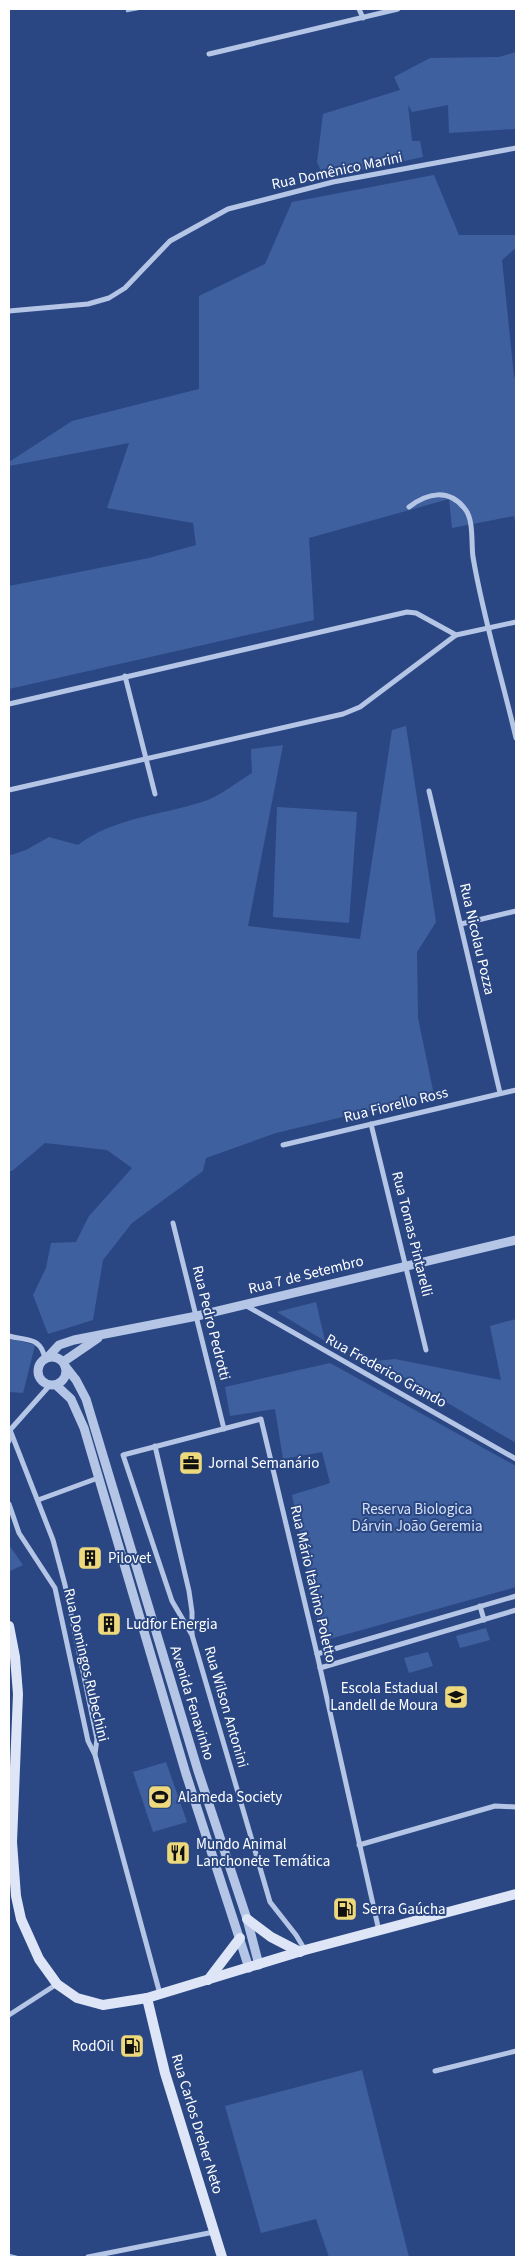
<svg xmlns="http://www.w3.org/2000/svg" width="525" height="2266" font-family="'Source Sans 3',sans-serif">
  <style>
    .green { fill: #3f609f }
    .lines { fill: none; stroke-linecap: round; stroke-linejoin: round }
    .stream { stroke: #a9bfe6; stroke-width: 2.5 }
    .minor { stroke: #b4c5e6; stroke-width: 5 }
    .tertiary { stroke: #b4c5e6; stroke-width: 9 }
    .secondary { stroke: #dde5f6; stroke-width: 10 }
    .labels { text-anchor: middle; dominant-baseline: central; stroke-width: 4; stroke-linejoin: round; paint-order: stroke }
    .street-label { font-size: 15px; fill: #fff; stroke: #2a4783 }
    .poi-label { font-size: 15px; fill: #fff; stroke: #2a4783; text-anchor: start }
    .park-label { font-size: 15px; fill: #d7e1f5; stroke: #2a4783 }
  </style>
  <rect width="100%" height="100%" fill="#2a4783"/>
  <g class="green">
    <path d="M 516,52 L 516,129 L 449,133 L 448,105 L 412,112 L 408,105 L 412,141 L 420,141 L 423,157 L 324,178 L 317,162 L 323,114 L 400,90 L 394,77 L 430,58 L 499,57 Z"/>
    <path d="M 434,175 L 459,235 L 516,235 L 516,248 L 502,260 L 514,376 L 516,380 L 516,528 L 514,516 L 452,528 L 449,499 L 309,538 L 314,620 L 9,689 L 9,586 L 149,558 L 196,545 L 193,523 L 107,508 L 129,443 L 9,466 L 9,462 L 72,421 L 199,389 L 199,296 L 265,264 L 292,202 Z"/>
    <path d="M 406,726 L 436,922 L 417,952 L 418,1018 L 434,1095 L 276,1133 L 206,1158 L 203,1171 L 132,1223 L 103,1260 L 93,1320 L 48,1334 L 33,1295 L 46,1268 L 51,1243 L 76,1242 L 89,1216 L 132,1168 L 107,1150 L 45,1143 L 12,1171 L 9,1171 L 9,853 L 11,855 L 26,850 L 49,837 L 78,845 C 113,818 161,815 202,802 C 219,797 237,782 252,773 L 251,749 L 283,745 L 248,926 L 360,939 L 392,730 Z"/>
    <path d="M 277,807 L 357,812 L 349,923 L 273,917 Z"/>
    <path d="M 316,1302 L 325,1341 L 277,1312 Z"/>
    <path d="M 516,1319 L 516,1443 L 376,1361 L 395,1359 L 501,1380 L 490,1326 Z"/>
    <path d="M 9,1338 L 35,1345 L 23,1393 L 9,1392 Z"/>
    <path d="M 330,1363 L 516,1466 L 516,1587 L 322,1641 L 292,1495 L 330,1483 L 322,1452 L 283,1459 L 275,1409 L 230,1416 L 225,1387 Z"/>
    <path d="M 9,1545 L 23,1565 L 10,1571 L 9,1569 Z"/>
    <path d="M 486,1628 L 490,1640 L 460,1648 L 456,1636 Z"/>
    <path d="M 428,1652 L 433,1666 L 409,1673 L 404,1658 Z"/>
    <path d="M 166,1762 L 187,1822 L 153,1832 L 133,1772 Z"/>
    <path d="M 362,2070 L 409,2257 L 329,2257 L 316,2219 L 261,2233 L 225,2106 Z"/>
  </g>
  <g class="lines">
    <g class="stream">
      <path d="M 127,11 L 138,9"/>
      <path d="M 9,2255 L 17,2257"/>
    </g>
    <g class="minor">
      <path d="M 359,9 L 363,18"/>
      <path d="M 209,54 L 398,9"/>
      <path d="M 9,311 L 88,304 L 109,298 L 125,288 L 170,241 L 228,209 L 333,182 L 516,148"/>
      <path d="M 409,507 C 427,493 449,488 465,509 C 474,520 471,543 473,557 C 483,617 502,678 516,738"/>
      <path d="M 125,676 L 155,794"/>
      <path d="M 9,704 L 407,612 L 416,613 L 456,635"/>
      <path d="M 9,790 L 343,714 L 360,707 L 456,635 L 516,622"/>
      <path d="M 429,791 L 500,1093"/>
      <path d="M 461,924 L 516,911"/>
      <path d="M 371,1124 L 426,1350"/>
      <path d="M 283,1145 L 516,1090"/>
      <path d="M 173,1223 L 224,1429"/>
      <path d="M 245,1305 L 516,1459"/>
      <path d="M 9,1336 C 28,1341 41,1337 45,1359"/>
      <path d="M 10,1430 L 53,1540 L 65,1585 L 97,1739 L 95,1754"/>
      <path d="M 10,1430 L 50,1385"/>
      <path d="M 9,1441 L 10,1430"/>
      <path d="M 155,1446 L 189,1591 L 192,1612 L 192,1634"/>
      <path d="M 38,1500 L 98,1478"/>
      <path d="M 9,1504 L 19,1533 L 55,1588 L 88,1741 L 95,1755 L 160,1994"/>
      <path d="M 480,1606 L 484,1620"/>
      <path d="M 317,1654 L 516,1596"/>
      <path d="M 320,1668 L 516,1610"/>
      <path d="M 359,1845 L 495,1806 L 516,1807"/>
      <path d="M 305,1950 L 296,1935 L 270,1902 L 192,1635 L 172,1601 L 123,1455 L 261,1419 L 317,1654 L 379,1931"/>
      <path d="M 9,2015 L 57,1984"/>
      <path d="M 435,2071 L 516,2051"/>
      <path d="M 88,2257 L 214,2232"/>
    </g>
    <g class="tertiary">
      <circle cx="52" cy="1371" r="14"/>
      <path d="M 47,1358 L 59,1345 L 74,1340 L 197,1316 L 516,1240"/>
      <path d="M 63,1362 L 98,1338"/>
      <path d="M 65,1366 L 76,1380 L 86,1399 L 198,1771 L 247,1919 L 259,1965"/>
      <path d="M 56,1385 L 71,1399 L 84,1428 L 186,1774 L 249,1968"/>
    </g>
    <g class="secondary">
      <path d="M 9,1626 L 15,1657 L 18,1694 L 12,1842 L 16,1896 L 21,1919 L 39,1959 L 57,1984 L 77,1998 L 103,2005 L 147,1998 L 305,1950 L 516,1894"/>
      <path d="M 247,1919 L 271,1937 L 300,1952"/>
      <path d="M 208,1980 L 240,1938"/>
      <path d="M 147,1998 L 165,2073 L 222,2257"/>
    </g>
  </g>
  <defs>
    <symbol id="office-square" viewBox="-11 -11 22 22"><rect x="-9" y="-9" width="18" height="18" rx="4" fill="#edd87b" stroke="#2a4783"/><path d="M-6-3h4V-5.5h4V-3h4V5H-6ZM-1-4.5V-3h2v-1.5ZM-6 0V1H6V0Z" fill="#111"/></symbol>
    <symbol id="building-square" viewBox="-11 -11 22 22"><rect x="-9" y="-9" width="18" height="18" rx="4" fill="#edd87b" stroke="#2a4783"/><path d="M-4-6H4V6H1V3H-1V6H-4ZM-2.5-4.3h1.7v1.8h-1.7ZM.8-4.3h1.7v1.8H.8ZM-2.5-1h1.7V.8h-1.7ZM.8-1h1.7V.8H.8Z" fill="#111"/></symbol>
    <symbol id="school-square" viewBox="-11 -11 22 22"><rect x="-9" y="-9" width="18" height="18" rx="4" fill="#edd87b" stroke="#2a4783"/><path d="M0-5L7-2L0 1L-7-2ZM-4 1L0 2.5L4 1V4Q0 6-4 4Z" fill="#111"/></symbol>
    <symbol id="stadium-square" viewBox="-11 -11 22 22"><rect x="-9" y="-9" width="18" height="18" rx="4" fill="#edd87b" stroke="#2a4783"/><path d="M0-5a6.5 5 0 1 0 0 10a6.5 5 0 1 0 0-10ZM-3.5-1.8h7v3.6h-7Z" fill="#111"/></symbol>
    <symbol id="restaurant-square" viewBox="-11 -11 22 22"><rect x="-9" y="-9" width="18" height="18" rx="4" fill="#edd87b" stroke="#2a4783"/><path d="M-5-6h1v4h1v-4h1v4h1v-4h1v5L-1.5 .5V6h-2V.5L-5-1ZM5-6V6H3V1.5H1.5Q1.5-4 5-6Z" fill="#111"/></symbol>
    <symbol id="fuel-square" viewBox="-11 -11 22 22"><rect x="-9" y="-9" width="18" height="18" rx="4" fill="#edd87b" stroke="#2a4783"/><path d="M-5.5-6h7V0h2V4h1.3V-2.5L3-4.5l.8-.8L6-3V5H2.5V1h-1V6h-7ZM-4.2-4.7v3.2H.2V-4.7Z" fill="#111"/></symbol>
  </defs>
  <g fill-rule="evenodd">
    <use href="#office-square" x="177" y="1449" width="28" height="28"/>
    <use href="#building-square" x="76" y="1544" width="28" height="28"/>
    <use href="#building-square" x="95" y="1610" width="28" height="28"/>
    <use href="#school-square" x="442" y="1683" width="28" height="28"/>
    <use href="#stadium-square" x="146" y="1783" width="28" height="28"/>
    <use href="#restaurant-square" x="164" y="1839" width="28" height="28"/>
    <use href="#fuel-square" x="331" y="1895" width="28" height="28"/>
    <use href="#fuel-square" x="118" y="2032" width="28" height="28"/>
  </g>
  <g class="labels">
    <g class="street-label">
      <text transform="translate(337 171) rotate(-12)">Rua Domênico Marini</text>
      <text transform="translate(477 939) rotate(77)">Rua Nicolau Pozza</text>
      <text transform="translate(396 1105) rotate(-14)">Rua Fiorello Ross</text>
      <text transform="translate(412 1234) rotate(76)">Rua Tomas Pintarelli</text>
      <text transform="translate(306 1275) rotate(-14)">Rua 7 de Setembro</text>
      <text transform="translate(211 1323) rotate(76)">Rua Pedro Pedrotti</text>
      <text transform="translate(386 1371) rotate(29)">Rua Frederico Grando</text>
      <text transform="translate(313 1584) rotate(77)">Rua Mário Italvino Poletto</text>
      <text transform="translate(86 1665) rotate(77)">Rua Domingos Rubechini</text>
      <text transform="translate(192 1703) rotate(73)">Avenida Fenavinho</text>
      <text transform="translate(226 1707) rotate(74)">Rua Wilson Antonini</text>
      <text transform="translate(197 2124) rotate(73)">Rua Carlos Dreher Neto</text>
    </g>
    <g class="poi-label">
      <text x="208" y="1463">Jornal Semanário</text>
      <text x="108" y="1558">Pilovet</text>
      <text x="126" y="1624">Ludfor Energia</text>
      <text x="438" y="1688" text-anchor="end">Escola Estadual<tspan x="438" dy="17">Landell de Moura</tspan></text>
      <text x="178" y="1797">Alameda Society</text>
      <text x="196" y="1844">Mundo Animal<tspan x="196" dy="17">Lanchonete Temática</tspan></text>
      <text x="362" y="1909">Serra Gaúcha</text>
      <text x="114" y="2046" text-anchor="end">RodOil</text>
    </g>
    <g class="park-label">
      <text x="417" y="1509">Reserva Biologica<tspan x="417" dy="17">Dárvin João Geremia</tspan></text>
    </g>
  </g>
  <rect width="525" height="2266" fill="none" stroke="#ffffff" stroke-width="20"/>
</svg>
